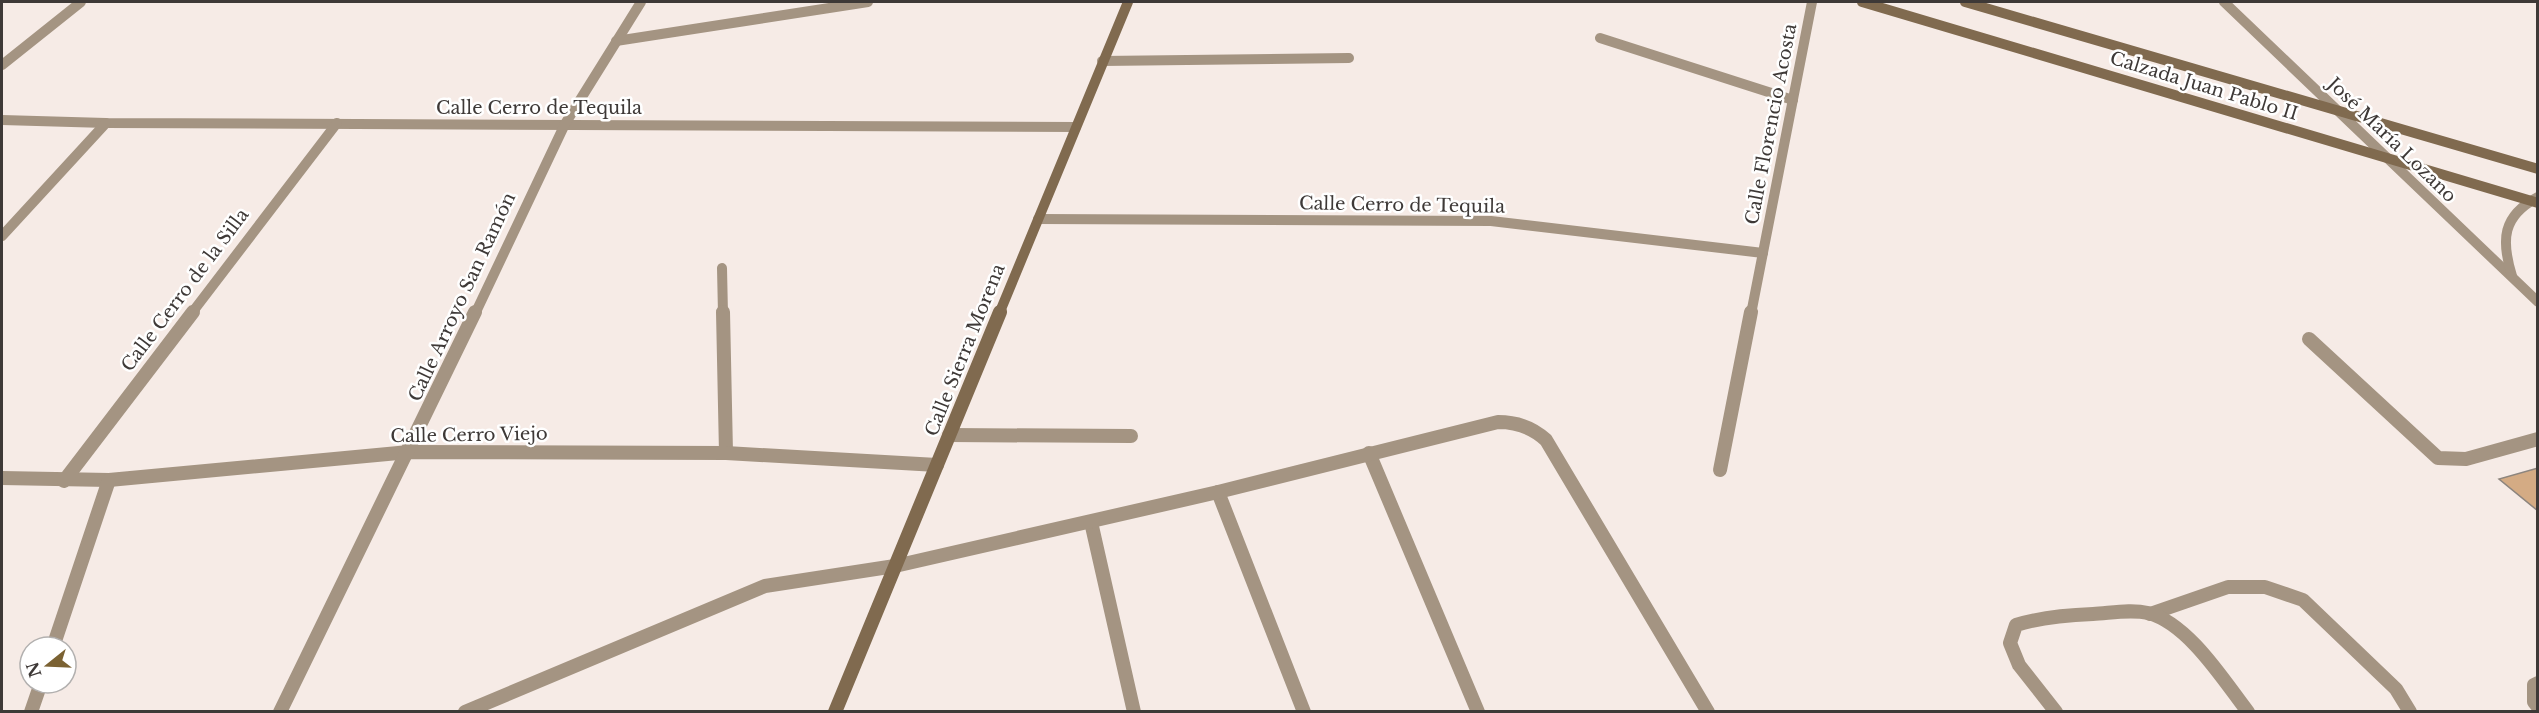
<svg xmlns="http://www.w3.org/2000/svg" width="2539" height="713" font-family="'Libre Baskerville',serif">
  <style>
    .building { fill: #d4ab84; stroke: #8d857e; stroke-width: 1.5 }
    .lines { fill: none; stroke-linecap: round; stroke-linejoin: round }
    .lane { stroke: #a49482; stroke-width: 14 }
    .street-far1 { stroke: #a49482; stroke-width: 10 }
    .street { stroke: #a49482; stroke-width: 14 }
    .secondary-far1 { stroke: #806a4f; stroke-width: 10 }
    .secondary { stroke: #806a4f; stroke-width: 14 }
    .labels { text-anchor: middle; dominant-baseline: central; stroke-width: 5; stroke-linejoin: round; paint-order: stroke }
    .street-label { font-size: 18px; fill: #3e3937; stroke: #fff }
  </style>
  <rect width="100%" height="100%" fill="#f6ebe6"/>
  <path class="building" d="M 2538,468 L 2538,511 L 2499,479 Z"/>
  <g class="lines">
    <g class="lane">
      <path d="M 949,435 L 1131,436"/>
      <path d="M 1369,453 L 1478,712"/>
      <path d="M 1218,492 L 1304,712"/>
      <path d="M 1091,522 L 1134,712"/>
      <path d="M 895,566 L 1218,492 L 1498,422 C 1517,422 1532,427 1546,440 L 1708,712"/>
      <path d="M 2150,614 L 2228,587 L 2265,587 L 2303,600 L 2396,689 L 2410,712"/>
      <path d="M 2538,683 L 2534,685 L 2534,702 L 2538,707"/>
      <path d="M 2056,712 L 2019,665 L 2010,643 L 2016,625 C 2041,617 2067,615 2093,614 C 2111,613 2131,609 2148,613 C 2188,623 2224,681 2248,712"/>
    </g>
    <g class="street-far1">
      <path d="M 2224,2 L 2538,302"/>
      <path d="M 1600,38 L 1793,100"/>
      <path d="M 616,41 L 868,2"/>
      <path d="M 1102,61 L 1349,58"/>
      <path d="M 2,65 L 81,2"/>
      <path d="M 2,120 L 106,123 L 1076,127"/>
      <path d="M 1038,219 L 1491,221 L 1763,253"/>
      <path d="M 2,236 L 106,123"/>
      <path d="M 722,268 L 723,314"/>
      <path d="M 2512,276 C 2501,240 2502,216 2538,197"/>
      <path d="M 191,314 L 337,123"/>
      <path d="M 475,314 L 565,124 L 641,2"/>
      <path d="M 1751,314 L 1812,2"/>
    </g>
    <g class="street">
      <path d="M 723,312 L 726,453"/>
      <path d="M 2309,339 L 2438,458 L 2466,459 L 2538,439"/>
      <path d="M 1720,470 L 1751,312"/>
      <path d="M 2,478 L 109,480 L 409,452 L 726,453 L 937,465"/>
      <path d="M 64,481 L 193,312"/>
      <path d="M 53,647 L 109,480"/>
      <path d="M 31,712 L 41,683"/>
      <path d="M 280,712 L 475,312"/>
      <path d="M 465,712 L 765,586 L 895,566"/>
    </g>
    <g class="secondary-far1">
      <path d="M 1862,2 L 2538,203"/>
      <path d="M 1965,2 L 2538,169"/>
      <path d="M 999,314 L 1128,2"/>
    </g>
    <path class="secondary" d="M 835,712 L 1000,312"/>
  </g>
  <g class="labels">
    <g class="street-label">
      <text transform="translate(2204 86) rotate(17)">Calzada Juan Pablo II</text>
      <text x="539" y="108">Calle Cerro de Tequila</text>
      <text transform="translate(1771 124) rotate(-79)">Calle Florencio Acosta</text>
      <text transform="translate(2392 140) rotate(44)">José María Lozano</text>
      <text transform="translate(1402 205) rotate(1)">Calle Cerro de Tequila</text>
      <text transform="translate(185 290) rotate(-53)">Calle Cerro de la Silla</text>
      <text transform="translate(462 297) rotate(-65)">Calle Arroyo San Ramón</text>
      <text transform="translate(965 350) rotate(-68)">Calle Sierra Morena</text>
      <text transform="translate(469 435) rotate(-1)">Calle Cerro Viejo</text>
    </g>
  </g>
  <rect width="2539" height="713" fill="none" stroke="#3e3937" stroke-width="6"/>
  <g transform="translate(48 665) rotate(252)"><circle r="28" fill="#ffffff" stroke="#b2b0af" stroke-width="1.5"/>
  <path d="M0-4.5L10 22L0 15L-10 22Z" fill="#7b6233"/>
  <text y="-9" font-size="16" font-weight="bold" text-anchor="middle" fill="#3e3937">N</text>
  </g>
</svg>
